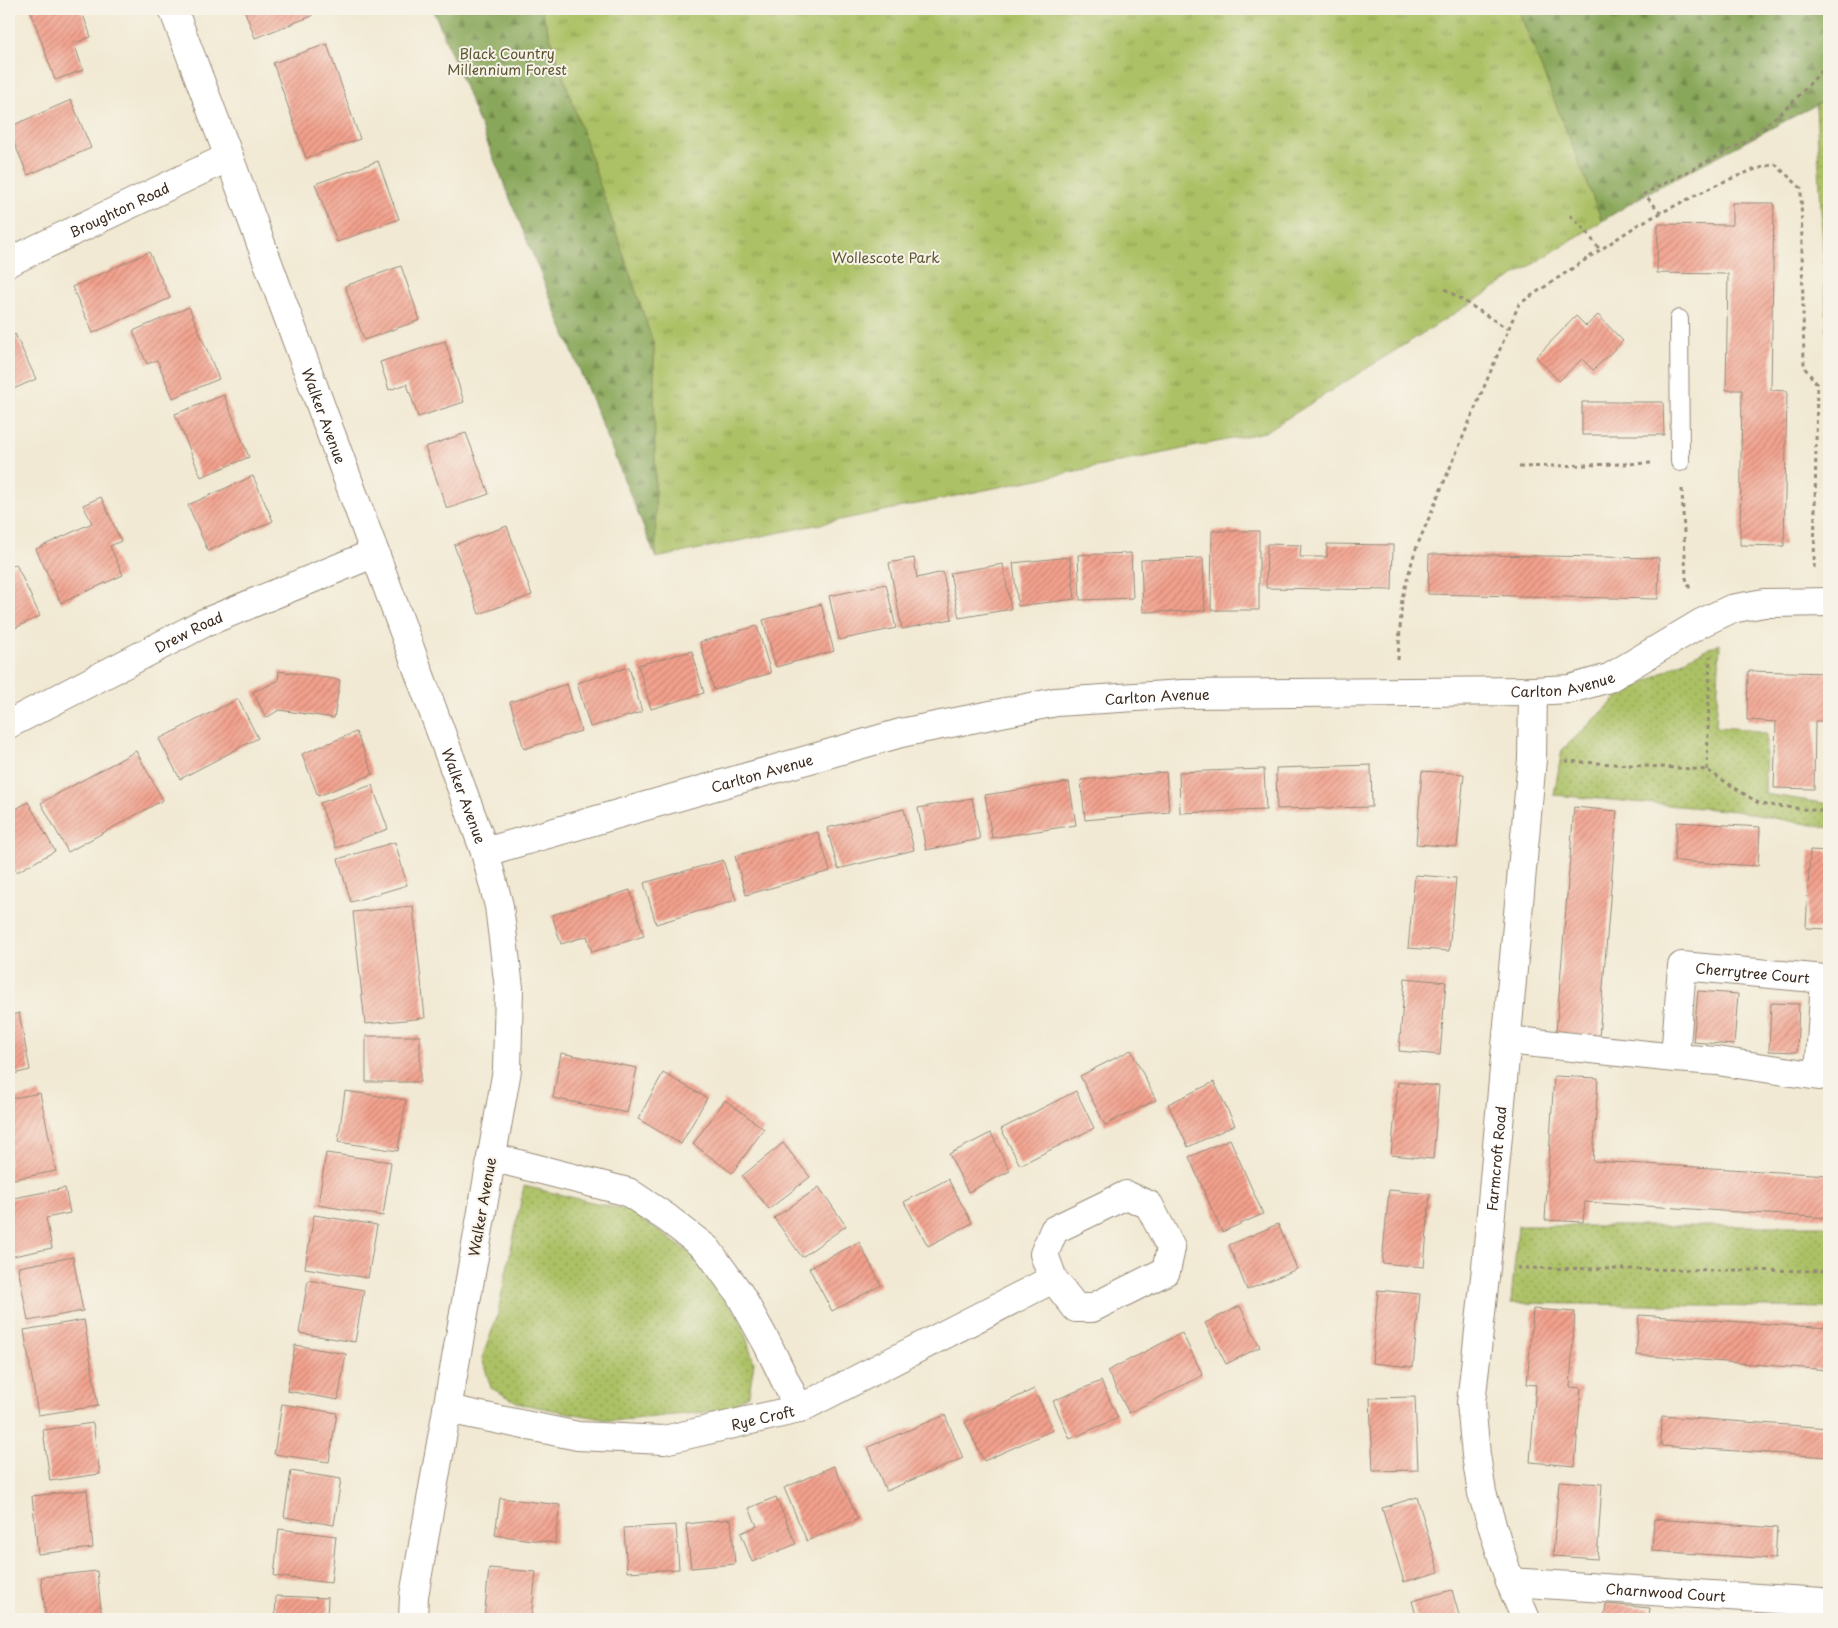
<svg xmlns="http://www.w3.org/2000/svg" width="1838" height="1628" font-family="'Playpen Sans',sans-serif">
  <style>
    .grass { fill: url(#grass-dots); stroke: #747642 }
    .forest { fill: url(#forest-firs); stroke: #62683c }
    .park { fill: url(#park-tufts); stroke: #747642 }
    .building { fill: url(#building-hatch) }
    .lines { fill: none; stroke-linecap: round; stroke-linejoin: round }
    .lane-casing { stroke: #968a78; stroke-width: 20 }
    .street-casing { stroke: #968a78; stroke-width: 30 }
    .secondary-casing { stroke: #968a78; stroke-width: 30 }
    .path { stroke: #968a78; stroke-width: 3; stroke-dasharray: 4 4; stroke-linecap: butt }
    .lane { stroke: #fff; stroke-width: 18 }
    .street { stroke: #fff; stroke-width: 28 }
    .secondary { stroke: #fff; stroke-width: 28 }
    .labels { text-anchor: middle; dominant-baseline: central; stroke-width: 4; stroke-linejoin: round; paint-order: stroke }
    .park-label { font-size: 14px; fill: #5d5733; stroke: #f7f3e8 }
    .street-label { font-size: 14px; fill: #3b2a1e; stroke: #f7f3e8 }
  </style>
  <defs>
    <pattern id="grass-dots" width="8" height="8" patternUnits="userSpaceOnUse" patternTransform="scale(1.25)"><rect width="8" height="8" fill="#acc165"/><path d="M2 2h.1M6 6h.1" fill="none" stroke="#8d9d53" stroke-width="1.8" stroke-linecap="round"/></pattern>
    <pattern id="forest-firs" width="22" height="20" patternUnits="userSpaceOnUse" patternTransform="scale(1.25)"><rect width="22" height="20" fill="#89a75a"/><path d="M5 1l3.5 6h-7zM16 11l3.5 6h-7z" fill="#71884a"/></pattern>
    <pattern id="park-tufts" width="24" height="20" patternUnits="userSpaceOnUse" patternTransform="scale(1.25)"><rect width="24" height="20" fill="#acc165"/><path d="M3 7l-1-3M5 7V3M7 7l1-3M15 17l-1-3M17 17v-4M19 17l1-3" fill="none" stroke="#8d9d53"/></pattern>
    <pattern id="building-hatch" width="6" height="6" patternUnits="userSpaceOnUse" patternTransform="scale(1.25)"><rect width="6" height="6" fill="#f3a18d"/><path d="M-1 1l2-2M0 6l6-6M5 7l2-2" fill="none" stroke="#c68373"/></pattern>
  </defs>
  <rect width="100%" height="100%" fill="#f7f3e8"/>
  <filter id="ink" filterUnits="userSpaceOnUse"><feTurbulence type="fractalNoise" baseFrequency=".02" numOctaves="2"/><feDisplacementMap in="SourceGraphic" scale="10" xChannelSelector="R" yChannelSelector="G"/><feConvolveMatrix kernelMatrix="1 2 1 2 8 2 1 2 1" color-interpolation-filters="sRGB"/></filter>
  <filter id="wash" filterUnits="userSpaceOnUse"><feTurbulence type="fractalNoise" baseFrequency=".0096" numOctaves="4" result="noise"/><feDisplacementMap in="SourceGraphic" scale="20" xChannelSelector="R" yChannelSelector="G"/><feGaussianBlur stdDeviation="1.12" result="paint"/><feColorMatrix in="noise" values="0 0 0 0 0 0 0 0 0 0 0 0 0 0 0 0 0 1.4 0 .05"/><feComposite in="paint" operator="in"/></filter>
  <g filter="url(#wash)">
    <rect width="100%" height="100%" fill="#f1e9d3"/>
    <g class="grass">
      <path d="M 1829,99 L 1829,98 L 1829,369 L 1816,105 Z"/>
      <path d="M 1720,643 L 1716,727 L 1745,729 L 1766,734 L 1765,794 L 1829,804 L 1829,828 L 1735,811 L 1554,795 L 1562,750 L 1617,698 L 1694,655 Z"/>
      <path d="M 524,1186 L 630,1211 L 699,1259 L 741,1320 L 754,1363 L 749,1394 L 727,1410 L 613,1421 L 521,1404 L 491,1388 L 482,1358 L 497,1317 Z"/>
      <path d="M 1518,1226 L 1829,1226 L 1829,1308 L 1511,1303 Z"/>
    </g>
    <g class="forest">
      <path d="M 433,9 L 541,9 L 654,345 L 656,558 Z"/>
      <path d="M 1518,9 L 1829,9 L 1829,98 L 1649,192 L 1602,221 Z"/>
    </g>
    <path class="park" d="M 541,9 L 1518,9 L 1602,221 L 1265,432 L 656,558 L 654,345 Z"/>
    <g id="blocks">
      <g class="building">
        <path d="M 30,9 L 81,9 L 91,37 L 74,43 L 83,70 L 55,80 Z"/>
        <path d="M 244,9 L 309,9 L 312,16 L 255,38 Z"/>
        <path d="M 327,44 L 360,139 L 306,158 L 273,63 Z"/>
        <path d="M 71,100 L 91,148 L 28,175 L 9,131 L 9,127 Z"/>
        <path d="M 378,161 L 399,219 L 337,242 L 315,184 Z"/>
        <path d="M 1732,203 L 1774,203 L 1771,390 L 1787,391 L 1784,546 L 1740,545 L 1742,390 L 1726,390 L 1728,274 L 1657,273 L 1658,224 L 1732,225 Z"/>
        <path d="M 149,252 L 170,298 L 93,333 L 72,287 Z"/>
        <path d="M 401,266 L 420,320 L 364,340 L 345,286 Z"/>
        <path d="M 189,307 L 219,379 L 173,398 L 157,360 L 147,364 L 133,331 Z"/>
        <path d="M 1598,315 L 1623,341 L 1593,370 L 1582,359 L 1559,381 L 1536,357 L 1576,316 L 1586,326 Z"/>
        <path d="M 15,334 L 36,379 L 9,391 L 9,337 Z"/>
        <path d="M 445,341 L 464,402 L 418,417 L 407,384 L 389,390 L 380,362 Z"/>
        <path d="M 224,395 L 249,457 L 201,477 L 175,414 Z"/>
        <path d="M 1582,402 L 1663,402 L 1664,435 L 1582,435 Z"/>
        <path d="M 466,433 L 489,494 L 447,509 L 425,447 Z"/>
        <path d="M 253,476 L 273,521 L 208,551 L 188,505 Z"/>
        <path d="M 101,497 L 121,541 L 110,546 L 123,575 L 61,603 L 36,549 L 92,523 L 83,505 Z"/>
        <path d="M 507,526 L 532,595 L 479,614 L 454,545 Z"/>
        <path d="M 1212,531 L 1259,531 L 1259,610 L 1211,610 Z"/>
        <path d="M 1267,544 L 1301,545 L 1300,557 L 1327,557 L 1327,544 L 1393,545 L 1392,590 L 1266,588 Z"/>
        <path d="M 1131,553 L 1133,598 L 1080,600 L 1078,555 Z"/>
        <path d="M 1429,554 L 1659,558 L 1658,599 L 1428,594 Z"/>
        <path d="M 1070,557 L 1075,599 L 1018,606 L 1013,563 Z"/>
        <path d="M 914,558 L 917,578 L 943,572 L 952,619 L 902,629 L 889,563 Z"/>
        <path d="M 1203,558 L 1205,611 L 1143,612 L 1141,560 Z"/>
        <path d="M 16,564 L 40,616 L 9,631 L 9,568 Z"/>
        <path d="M 1003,564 L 1011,609 L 959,618 L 950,573 Z"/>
        <path d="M 886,584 L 896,628 L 839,640 L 829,596 Z"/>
        <path d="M 821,604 L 834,651 L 776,667 L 763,620 Z"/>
        <path d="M 757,626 L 771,673 L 714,690 L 700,642 Z"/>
        <path d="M 692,651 L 704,693 L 651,709 L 638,665 Z"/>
        <path d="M 629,667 L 642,712 L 590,727 L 577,683 Z"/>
        <path d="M 279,671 L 340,680 L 334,718 L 279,710 L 266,718 L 253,692 L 278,681 Z"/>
        <path d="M 1748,671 L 1829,673 L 1829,721 L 1815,721 L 1814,789 L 1774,788 L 1776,722 L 1747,720 Z"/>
        <path d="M 567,684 L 581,731 L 524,749 L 510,702 Z"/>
        <path d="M 238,699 L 258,738 L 180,779 L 159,739 Z"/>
        <path d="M 356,732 L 373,774 L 318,796 L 302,754 Z"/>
        <path d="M 136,751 L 163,800 L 68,852 L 41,803 Z"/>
        <path d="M 1371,765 L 1372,807 L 1277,809 L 1276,768 Z"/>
        <path d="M 1264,769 L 1266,810 L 1180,813 L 1179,772 Z"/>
        <path d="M 1422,771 L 1464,774 L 1457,847 L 1416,844 Z"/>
        <path d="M 1166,772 L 1169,812 L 1085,820 L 1081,780 Z"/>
        <path d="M 1069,782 L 1076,825 L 992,838 L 985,795 Z"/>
        <path d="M 372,785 L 388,829 L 336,848 L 320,803 Z"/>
        <path d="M 972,798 L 980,839 L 926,850 L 918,808 Z"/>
        <path d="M 28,802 L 55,851 L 17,872 L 9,858 L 9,813 Z"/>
        <path d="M 1574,807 L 1617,811 L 1599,1037 L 1556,1033 Z"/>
        <path d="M 904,809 L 914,850 L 838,869 L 827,828 Z"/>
        <path d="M 1677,822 L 1760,827 L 1758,866 L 1674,861 Z"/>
        <path d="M 818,832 L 830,871 L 746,895 L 735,856 Z"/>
        <path d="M 395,842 L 407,885 L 351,902 L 338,859 Z"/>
        <path d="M 1810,850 L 1829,851 L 1829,929 L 1806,928 Z"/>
        <path d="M 723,860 L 736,900 L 656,924 L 644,883 Z"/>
        <path d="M 1415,875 L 1456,878 L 1449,951 L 1408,948 Z"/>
        <path d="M 630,890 L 644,936 L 592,952 L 587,936 L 561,944 L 552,915 Z"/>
        <path d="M 413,906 L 425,1018 L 365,1024 L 353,912 Z"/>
        <path d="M 1405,978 L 1446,982 L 1440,1055 L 1399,1051 Z"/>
        <path d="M 1698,991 L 1738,994 L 1734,1045 L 1693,1042 Z"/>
        <path d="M 1771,1003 L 1799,1004 L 1797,1052 L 1769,1051 Z"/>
        <path d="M 19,1013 L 30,1070 L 9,1075 L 9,1016 Z"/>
        <rect x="366" y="1036" width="54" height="46"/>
        <path d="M 1131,1050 L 1156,1100 L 1105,1125 L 1080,1076 Z"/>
        <path d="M 561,1053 L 637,1068 L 627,1113 L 553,1098 Z"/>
        <path d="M 663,1073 L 707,1098 L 681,1144 L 638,1119 Z"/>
        <path d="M 1554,1076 L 1598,1078 L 1593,1161 L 1829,1175 L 1829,1218 L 1585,1202 L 1583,1222 L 1545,1220 Z"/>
        <path d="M 1214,1082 L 1235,1125 L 1188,1147 L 1168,1104 Z"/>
        <path d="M 1398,1082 L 1439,1086 L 1433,1159 L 1391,1155 Z"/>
        <path d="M 345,1091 L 406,1100 L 398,1151 L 338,1142 Z"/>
        <path d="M 1076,1091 L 1094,1128 L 1020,1165 L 1001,1129 Z"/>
        <path d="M 40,1093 L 56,1171 L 9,1180 L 9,1099 Z"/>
        <path d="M 725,1100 L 764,1129 L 732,1173 L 693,1144 Z"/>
        <path d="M 991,1133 L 1010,1171 L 968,1192 L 949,1154 Z"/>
        <path d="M 1230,1139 L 1263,1214 L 1222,1232 L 1189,1157 Z"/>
        <path d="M 783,1143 L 810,1177 L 769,1209 L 742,1176 Z"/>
        <path d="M 326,1153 L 391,1162 L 383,1216 L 318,1205 Z"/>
        <path d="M 948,1179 L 972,1223 L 928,1246 L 904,1202 Z"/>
        <path d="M 819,1187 L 846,1226 L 802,1257 L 774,1218 Z"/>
        <path d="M 65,1188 L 70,1213 L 46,1218 L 52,1248 L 9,1257 L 9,1199 Z"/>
        <path d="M 1389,1190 L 1430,1194 L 1424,1267 L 1382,1263 Z"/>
        <path d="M 314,1215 L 377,1225 L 368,1278 L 305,1268 Z"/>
        <path d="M 1278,1224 L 1297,1269 L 1247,1290 L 1229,1245 Z"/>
        <path d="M 859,1242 L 881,1285 L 832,1311 L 809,1268 Z"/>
        <path d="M 73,1257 L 83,1311 L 28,1321 L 18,1267 Z"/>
        <path d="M 308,1280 L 364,1290 L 355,1342 L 299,1333 Z"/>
        <path d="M 1378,1290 L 1420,1294 L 1413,1367 L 1372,1363 Z"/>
        <path d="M 1240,1306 L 1260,1347 L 1226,1364 L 1205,1323 Z"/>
        <path d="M 1533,1309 L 1575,1312 L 1570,1387 L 1581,1388 L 1575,1466 L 1530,1462 L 1536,1385 L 1527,1384 Z"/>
        <path d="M 1639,1315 L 1829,1328 L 1829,1370 L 1636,1355 Z"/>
        <path d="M 84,1320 L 98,1406 L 38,1415 L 24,1330 Z"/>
        <path d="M 1182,1333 L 1203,1375 L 1129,1413 L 1107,1371 Z"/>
        <path d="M 295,1345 L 346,1354 L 338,1400 L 287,1391 Z"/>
        <path d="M 1101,1381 L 1118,1418 L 1070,1439 L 1053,1401 Z"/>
        <path d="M 1034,1389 L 1053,1430 L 984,1461 L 965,1422 Z"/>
        <path d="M 1415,1397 L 1418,1470 L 1373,1471 L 1370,1398 Z"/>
        <path d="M 282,1404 L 337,1413 L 329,1462 L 274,1454 Z"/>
        <path d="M 945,1415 L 963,1458 L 886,1491 L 868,1447 Z"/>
        <path d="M 1662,1416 L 1829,1428 L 1829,1457 L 1661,1446 Z"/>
        <path d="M 93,1423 L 100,1474 L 50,1481 L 43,1430 Z"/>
        <path d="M 834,1466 L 858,1519 L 807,1541 L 784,1488 Z"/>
        <path d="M 291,1471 L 341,1479 L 334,1525 L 284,1517 Z"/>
        <path d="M 1559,1481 L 1602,1484 L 1597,1559 L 1553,1556 Z"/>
        <path d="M 87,1490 L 93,1548 L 38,1554 L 32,1496 Z"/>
        <path d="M 776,1497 L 796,1544 L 752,1562 L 741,1533 L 757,1526 L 749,1508 Z"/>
        <path d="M 1417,1497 L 1439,1572 L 1404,1582 L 1382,1508 Z"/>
        <path d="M 500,1498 L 560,1505 L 555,1543 L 495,1535 Z"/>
        <path d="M 731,1519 L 735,1564 L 691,1568 L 686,1524 Z"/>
        <path d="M 1654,1519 L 1777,1528 L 1775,1559 L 1652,1551 Z"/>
        <path d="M 676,1525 L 679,1569 L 627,1572 L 624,1528 Z"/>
        <path d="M 279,1529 L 336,1536 L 331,1583 L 274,1576 Z"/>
        <path d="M 489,1568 L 536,1572 L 531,1619 L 484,1619 Z"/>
        <path d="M 97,1571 L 102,1619 L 46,1619 L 41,1577 Z"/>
        <path d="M 1452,1590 L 1460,1619 L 1417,1619 L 1412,1601 Z"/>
        <path d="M 276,1596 L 328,1598 L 327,1619 L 275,1619 Z"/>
        <path d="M 1606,1604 L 1650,1608 L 1649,1619 L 1604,1619 Z"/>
      </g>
    </g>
  </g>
  <g filter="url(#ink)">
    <use href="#blocks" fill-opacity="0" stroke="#968a78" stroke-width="1"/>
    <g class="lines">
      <defs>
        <path id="lane" d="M 1679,319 L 1680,462"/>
        <g id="street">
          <path id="s1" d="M 9,262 L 229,157"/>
          <path id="s2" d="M 9,724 L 204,623 L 375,553"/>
          <path id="s3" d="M 485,852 L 901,733 L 1056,702 L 1183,694 L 1533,691 L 1570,689 L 1609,678 L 1701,623 L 1731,609 L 1764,603 L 1829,602"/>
          <path id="s4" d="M 1507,1040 L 1675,1058 L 1682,966 L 1825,979 L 1819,1076 L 1717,1061 L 1675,1058"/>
          <path d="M 491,1157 L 628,1192 L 667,1218 L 707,1249 L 739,1293 L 768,1345 L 799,1409"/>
          <path id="s5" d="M 447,1409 L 578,1436 L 664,1440 L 799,1409 L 1053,1279 L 1044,1254 L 1054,1230 L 1126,1195 L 1149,1205 L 1171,1248 L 1166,1271 L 1092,1308 L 1076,1308 L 1053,1279"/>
          <path id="s6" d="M 1510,1582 L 1822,1602"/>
          <path id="s7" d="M 1526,1619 L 1510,1582 L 1482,1493 L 1476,1455 L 1471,1403 L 1486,1268 L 1532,759 L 1533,691"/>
        </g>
        <g id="secondary">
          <path id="s8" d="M 173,9 L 229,157 L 485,852 L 499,906 L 509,988 L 507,1070 L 414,1596 L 413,1619"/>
        </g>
      </defs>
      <use href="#lane" class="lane-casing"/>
      <use href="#street" class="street-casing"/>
      <use href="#secondary" class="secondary-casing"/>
      <g class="path">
        <path d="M 1661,213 L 1644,194 L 1745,142 L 1792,103 L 1829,63"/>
        <path d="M 1570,215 L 1586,231 L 1600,250"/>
        <path d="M 1445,289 L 1508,329"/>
        <path d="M 1519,467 L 1653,463"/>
        <path d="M 1682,489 L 1686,578 L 1691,592"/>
        <path d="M 1398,660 L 1402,598 L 1415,551 L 1519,304 L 1639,224 L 1718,184 L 1753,170 L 1775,164 L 1801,188 L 1804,367 L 1817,384 L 1814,569"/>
        <path d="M 1565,761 L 1707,770 L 1760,804 L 1829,812"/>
        <path d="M 1707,770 L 1710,656"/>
        <path d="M 1517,1268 L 1829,1271"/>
      </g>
      <use href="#lane" class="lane"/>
      <use href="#street" class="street"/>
      <use href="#secondary" class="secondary"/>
    </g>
  </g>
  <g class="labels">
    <g class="park-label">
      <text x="507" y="53">Black Country<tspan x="507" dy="16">Millennium Forest</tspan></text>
      <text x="886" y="257">Wollescote Park</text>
    </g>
    <g class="street-label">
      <text stroke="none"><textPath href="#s1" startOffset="122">Broughton Road</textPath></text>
      <text stroke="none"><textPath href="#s8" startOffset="434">Walker Avenue</textPath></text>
      <text stroke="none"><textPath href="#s2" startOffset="202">Drew Road</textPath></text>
      <text stroke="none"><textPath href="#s3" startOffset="1098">Carlton Avenue</textPath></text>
      <text stroke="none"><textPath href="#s3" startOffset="692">Carlton Avenue</textPath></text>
      <text stroke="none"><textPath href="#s3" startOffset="288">Carlton Avenue</textPath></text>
      <text stroke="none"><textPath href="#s8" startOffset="839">Walker Avenue</textPath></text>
      <text stroke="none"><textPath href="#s4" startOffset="332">Cherrytree Court</textPath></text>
      <text stroke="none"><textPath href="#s7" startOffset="470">Farmcroft Road</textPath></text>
      <text transform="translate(482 1207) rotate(-80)">Walker Avenue</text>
      <text stroke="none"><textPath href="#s5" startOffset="321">Rye Croft</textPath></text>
      <text stroke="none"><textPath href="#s6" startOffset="156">Charnwood Court</textPath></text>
    </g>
  </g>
  <rect width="1838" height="1628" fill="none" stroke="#f7f3e8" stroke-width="30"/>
</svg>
